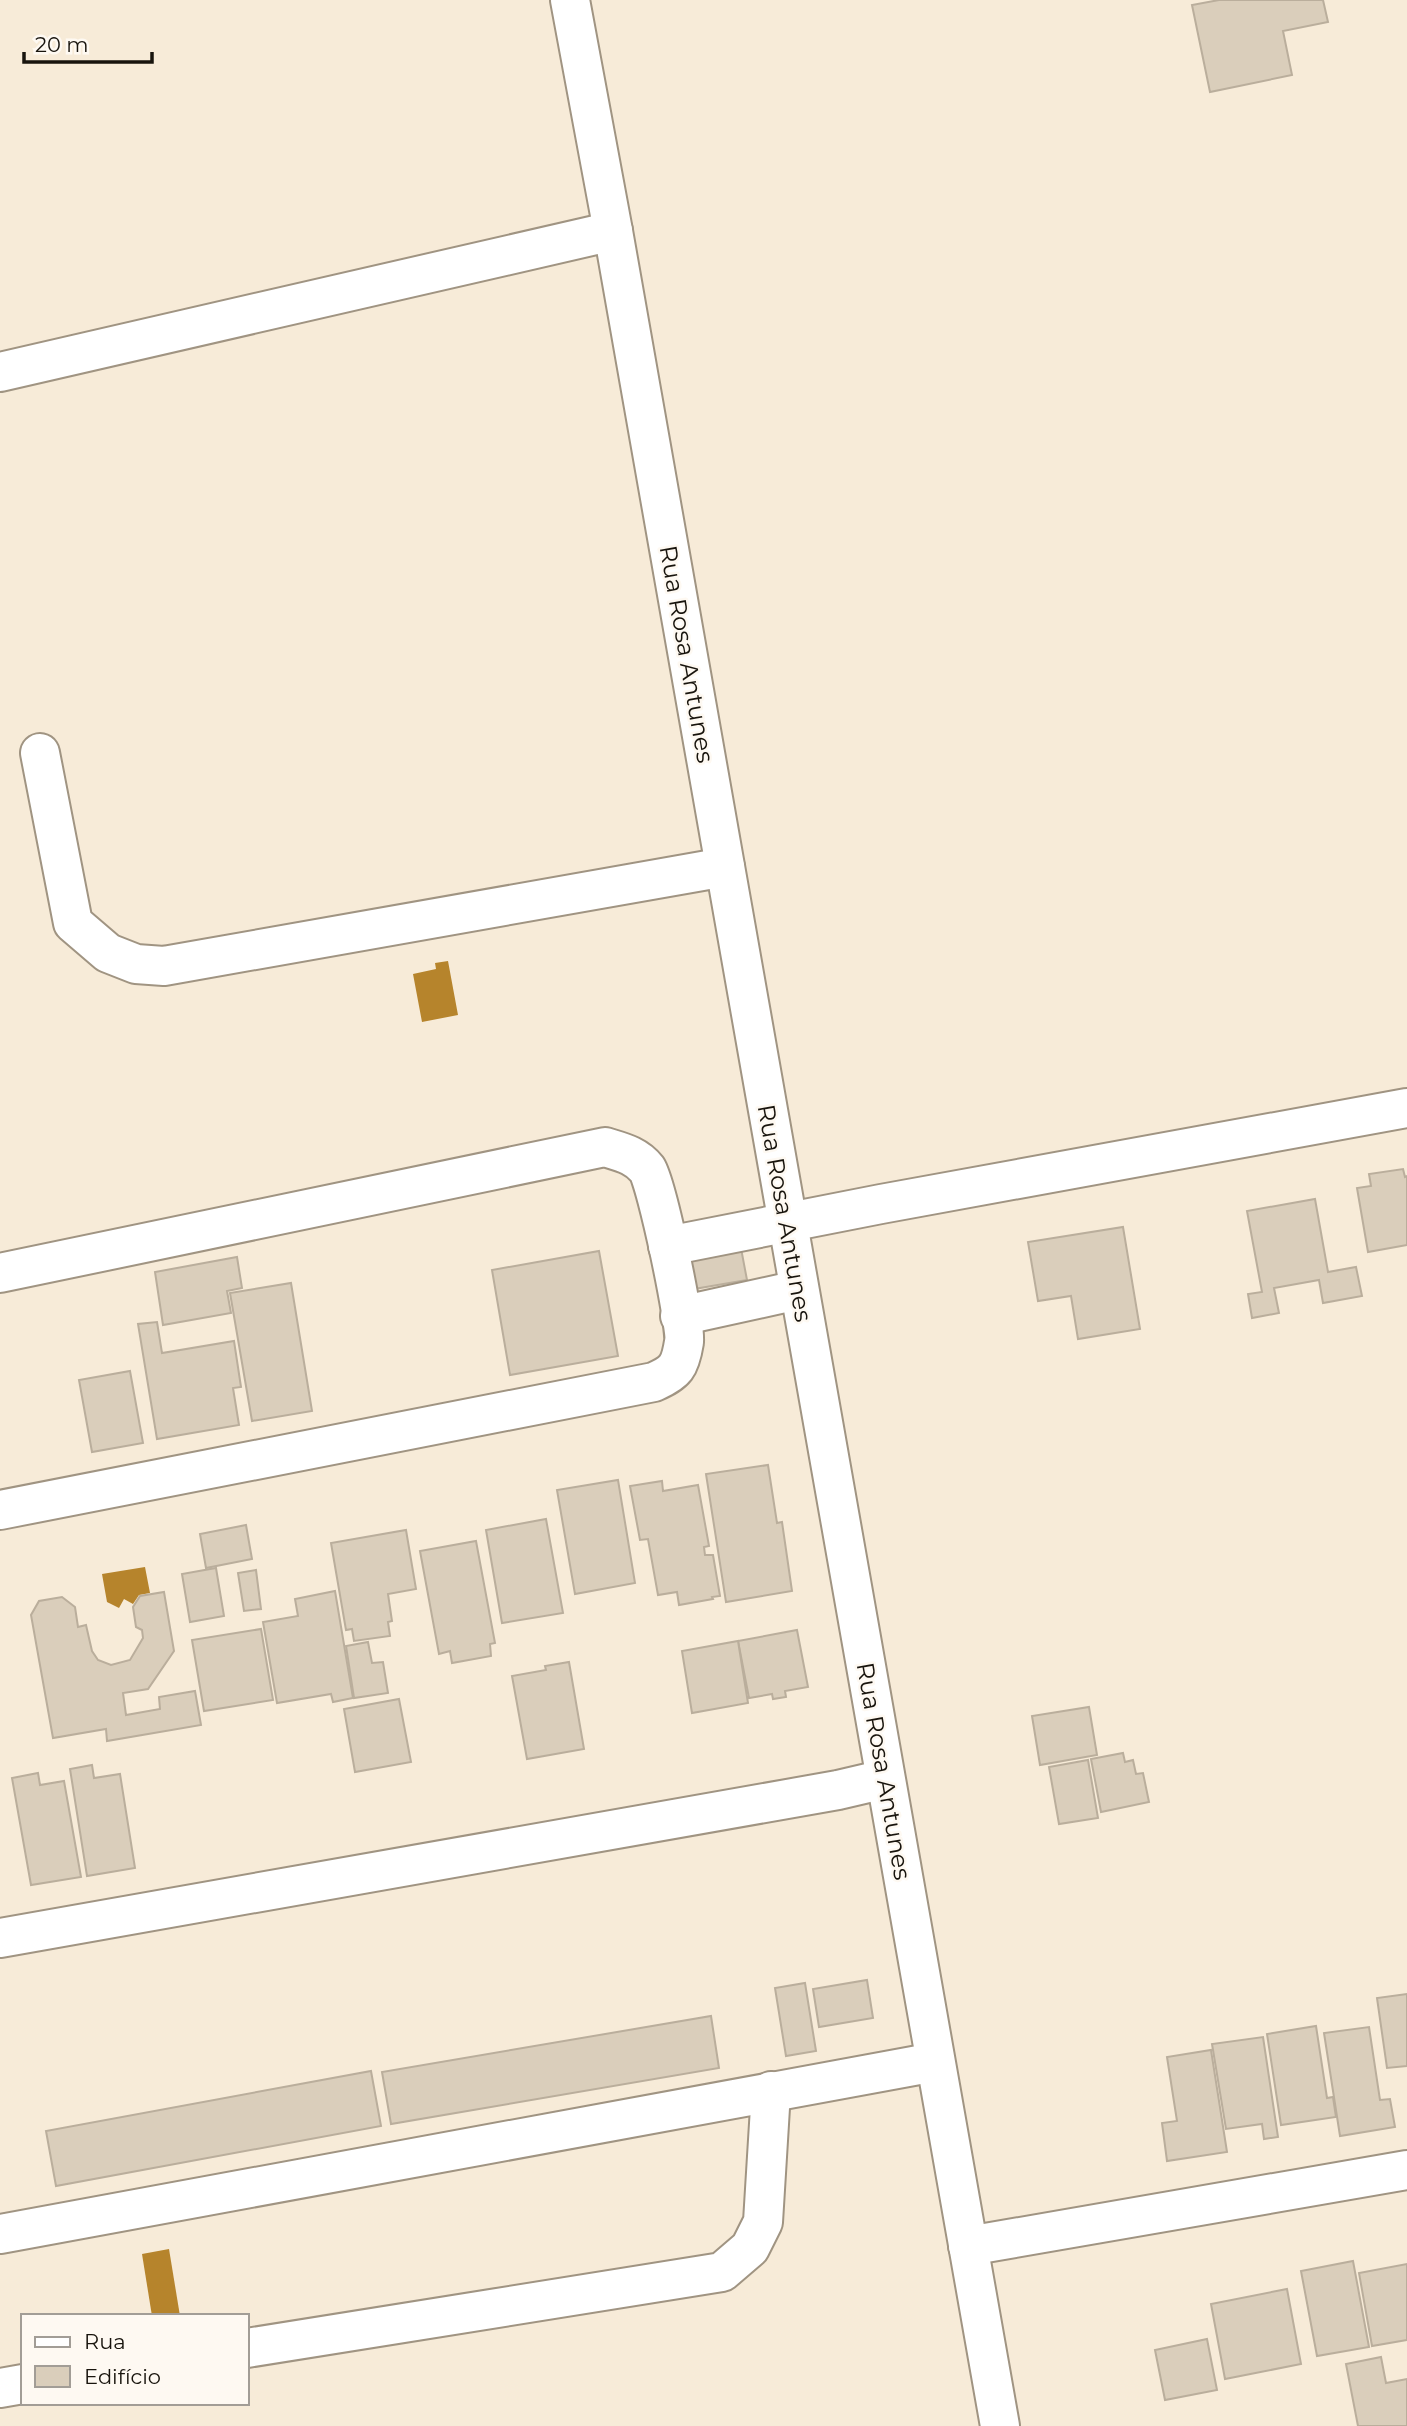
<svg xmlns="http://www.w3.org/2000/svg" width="1407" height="2426" font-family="Montserrat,sans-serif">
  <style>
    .water { fill: #b6842c }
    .building { fill: #dacebb; stroke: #baae9c; stroke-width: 2 }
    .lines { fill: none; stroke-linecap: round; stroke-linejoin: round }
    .minor-casing { stroke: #a09482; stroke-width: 42 }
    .minor { stroke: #fff; stroke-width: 38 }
    .labels { text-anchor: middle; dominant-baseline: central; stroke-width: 5; stroke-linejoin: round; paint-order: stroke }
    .street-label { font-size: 24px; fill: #18140d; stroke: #fef9f2 }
  </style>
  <rect width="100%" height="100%" fill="#f7ebd8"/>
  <g class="water">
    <path d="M 448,961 L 458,1015 L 422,1022 L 413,974 L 436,969 L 435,963 Z"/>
    <path d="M 145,1567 L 150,1593 L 139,1595 L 133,1604 L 124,1599 L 119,1608 L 107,1602 L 102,1574 Z"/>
    <path d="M 169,2249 L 180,2316 L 152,2316 L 142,2254 Z"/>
  </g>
  <g class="building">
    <path d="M 1219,0 L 1323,0 L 1328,22 L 1283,31 L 1292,75 L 1210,92 L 1192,5 Z"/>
    <path d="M 1403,1169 L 1405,1177 L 1407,1176 L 1407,1245 L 1368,1252 L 1357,1188 L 1371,1186 L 1369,1174 Z"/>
    <path d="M 1315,1199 L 1328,1272 L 1356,1267 L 1362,1296 L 1323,1303 L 1319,1280 L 1274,1288 L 1279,1313 L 1252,1318 L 1248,1294 L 1262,1292 L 1247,1211 Z"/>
    <path d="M 1123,1227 L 1140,1329 L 1078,1339 L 1071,1296 L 1038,1301 L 1028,1242 Z"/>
    <path d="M 740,1243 L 747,1280 L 694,1289 L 688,1252 Z"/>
    <path d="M 599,1251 L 618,1356 L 510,1375 L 492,1270 Z"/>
    <path d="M 237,1257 L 242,1288 L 227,1291 L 231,1313 L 163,1325 L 155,1272 Z"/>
    <path d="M 291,1283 L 312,1411 L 252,1421 L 230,1293 Z"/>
    <path d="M 157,1322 L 162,1353 L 234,1341 L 241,1387 L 233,1388 L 239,1425 L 157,1439 L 138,1324 Z"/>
    <path d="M 130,1371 L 143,1443 L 92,1452 L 79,1380 Z"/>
    <path d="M 768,1465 L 777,1523 L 782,1522 L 792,1591 L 726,1602 L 706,1474 Z"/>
    <path d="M 618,1480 L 635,1583 L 575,1594 L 557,1490 Z"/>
    <path d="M 662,1481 L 663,1491 L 698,1485 L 709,1546 L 704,1547 L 705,1555 L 713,1555 L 720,1596 L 712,1597 L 713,1599 L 679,1605 L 677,1592 L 658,1595 L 648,1539 L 640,1540 L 630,1486 Z"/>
    <path d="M 546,1519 L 563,1613 L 502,1623 L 486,1530 Z"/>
    <path d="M 246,1525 L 252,1559 L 206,1568 L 200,1534 Z"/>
    <path d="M 406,1530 L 416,1589 L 388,1594 L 392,1621 L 388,1622 L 390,1636 L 354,1641 L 352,1629 L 346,1630 L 331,1543 Z"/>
    <path d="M 476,1541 L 495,1643 L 490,1644 L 491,1656 L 452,1663 L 450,1651 L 439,1654 L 420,1551 Z"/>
    <path d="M 216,1568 L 224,1616 L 190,1622 L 182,1574 Z"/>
    <path d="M 256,1570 L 261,1609 L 244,1611 L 238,1573 Z"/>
    <path d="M 335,1591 L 353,1698 L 333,1702 L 331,1694 L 277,1703 L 263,1622 L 298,1616 L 295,1599 Z"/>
    <path d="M 164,1592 L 174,1651 L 148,1689 L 123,1693 L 126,1715 L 160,1709 L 159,1697 L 195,1691 L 201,1725 L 107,1741 L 106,1729 L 53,1738 L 31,1615 L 39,1601 L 62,1597 L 75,1607 L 78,1627 L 86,1625 L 92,1651 L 98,1660 L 111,1665 L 130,1660 L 143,1638 L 142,1630 L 136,1627 L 133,1607 L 140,1596 Z"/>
    <path d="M 261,1629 L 273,1700 L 204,1711 L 192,1640 Z"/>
    <path d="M 797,1630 L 808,1687 L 785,1691 L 786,1697 L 773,1699 L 772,1694 L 749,1698 L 738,1641 Z"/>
    <path d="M 738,1641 L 748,1703 L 692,1713 L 682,1651 Z"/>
    <path d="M 368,1642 L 372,1663 L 383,1662 L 388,1693 L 354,1698 L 346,1646 Z"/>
    <path d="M 569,1662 L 584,1749 L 527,1759 L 512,1676 L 546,1670 L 545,1666 Z"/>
    <path d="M 399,1699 L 411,1762 L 355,1772 L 344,1709 Z"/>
    <path d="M 1089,1707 L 1097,1755 L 1040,1765 L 1032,1716 Z"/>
    <path d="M 1123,1753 L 1125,1762 L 1133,1760 L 1136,1774 L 1143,1773 L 1149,1802 L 1101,1812 L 1091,1759 Z"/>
    <path d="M 1088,1760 L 1098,1818 L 1059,1824 L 1049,1767 Z"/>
    <path d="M 92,1765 L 94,1778 L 120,1774 L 135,1868 L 87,1876 L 70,1769 Z"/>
    <path d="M 38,1773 L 40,1785 L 64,1781 L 81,1877 L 31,1885 L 12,1778 Z"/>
    <path d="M 867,1980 L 873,2018 L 819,2027 L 813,1989 Z"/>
    <path d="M 805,1983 L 816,2051 L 786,2056 L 775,1988 Z"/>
    <path d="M 1407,1994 L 1407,2066 L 1387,2068 L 1377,1998 Z"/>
    <path d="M 711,2016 L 719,2068 L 391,2124 L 382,2072 Z"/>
    <path d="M 1316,2026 L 1327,2098 L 1333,2097 L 1336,2117 L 1281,2125 L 1267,2034 Z"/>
    <path d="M 1369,2027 L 1380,2100 L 1390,2099 L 1395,2127 L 1340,2136 L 1324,2033 Z"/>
    <path d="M 1263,2037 L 1278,2137 L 1264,2139 L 1262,2124 L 1226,2129 L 1212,2044 Z"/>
    <path d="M 1211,2050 L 1227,2152 L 1167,2161 L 1162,2123 L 1177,2121 L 1167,2057 Z"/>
    <path d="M 371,2071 L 381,2126 L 56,2186 L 46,2131 Z"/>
    <path d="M 1353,2261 L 1369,2347 L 1317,2356 L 1301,2271 Z"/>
    <path d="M 1407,2264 L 1407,2340 L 1372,2346 L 1359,2273 Z"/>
    <path d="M 1287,2289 L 1301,2364 L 1225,2379 L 1211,2304 Z"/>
    <path d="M 1207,2339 L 1217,2390 L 1165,2400 L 1155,2350 Z"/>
    <path d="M 1381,2357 L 1386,2383 L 1407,2379 L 1407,2426 L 1358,2426 L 1346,2364 Z"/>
  </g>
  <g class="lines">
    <defs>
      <g id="minor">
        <path d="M 570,0 L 613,231 L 1000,2426"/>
        <path d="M 0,372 L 613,231"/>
        <path d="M 40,753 L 73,923 L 108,953 L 136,964 L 164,966 L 725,867"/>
        <path d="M 668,1246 L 881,1204 L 1407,1108"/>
        <path d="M 0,1273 L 605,1147 C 621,1152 636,1155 647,1169 C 656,1180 687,1327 684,1342 C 680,1367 676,1372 654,1382 L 0,1510"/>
        <path d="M 680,1316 L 798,1290"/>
        <path d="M 0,1938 L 838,1790 L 885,1779"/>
        <path d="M 0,2234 L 935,2062"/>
        <path d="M 968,2246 L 1407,2170"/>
        <path d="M 247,2348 L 722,2272 L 750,2248 L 763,2222 L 771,2091"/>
        <path d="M 0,2388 L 23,2384"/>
      </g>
    </defs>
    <use href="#minor" class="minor-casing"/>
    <use href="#minor" class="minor"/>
  </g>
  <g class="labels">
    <g class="street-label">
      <text transform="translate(687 654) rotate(80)">Rua Rosa Antunes</text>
      <text transform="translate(785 1213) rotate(80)">Rua Rosa Antunes</text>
      <text transform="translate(884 1771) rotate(80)">Rua Rosa Antunes</text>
    </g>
  </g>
  <rect x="21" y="2314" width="228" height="91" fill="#fef9f2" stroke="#a29d96" stroke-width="2"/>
  <rect x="35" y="2337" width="35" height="10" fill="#ffffff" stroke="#a29d96" stroke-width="2"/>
  <text x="84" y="2349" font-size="21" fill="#18140d">Rua</text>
  <rect x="35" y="2366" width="35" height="21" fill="#dacebb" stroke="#a29d96" stroke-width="2"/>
  <text x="84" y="2384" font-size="21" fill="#18140d">Edifício</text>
  <path d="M24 52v10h128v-10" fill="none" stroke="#18140d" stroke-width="3.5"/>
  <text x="35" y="52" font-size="21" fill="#18140d" stroke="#fef9f2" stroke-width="5" paint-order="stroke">20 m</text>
</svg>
